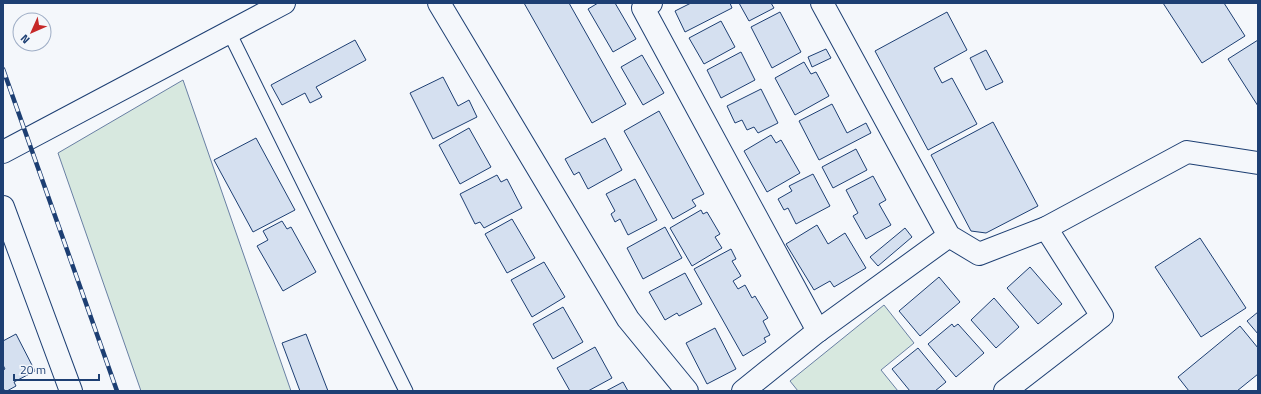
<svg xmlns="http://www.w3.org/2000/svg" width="1261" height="394" font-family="'Titillium Web',sans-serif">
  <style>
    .green { fill: #d7e8df; stroke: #687fa3 }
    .building { fill: #d5e0f0; stroke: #1d3f73 }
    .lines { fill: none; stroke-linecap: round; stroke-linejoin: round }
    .lane-casing { stroke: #1d3f73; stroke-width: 15 }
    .street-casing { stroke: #1d3f73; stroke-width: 24 }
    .secondary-casing { stroke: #1d3f73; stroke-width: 24 }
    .lane { stroke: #f4f7fb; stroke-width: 13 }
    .street { stroke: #f4f7fb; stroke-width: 22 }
    .secondary { stroke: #f4f7fb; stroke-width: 22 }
    .rail-casing { stroke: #1d3f73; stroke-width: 4.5 }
    .rail { stroke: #f4f7fb; stroke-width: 3; stroke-dasharray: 9; stroke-linecap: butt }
  </style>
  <rect width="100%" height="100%" fill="#f4f7fb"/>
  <g class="green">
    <path d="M 183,80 L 291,391 L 141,391 L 58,153 Z"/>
    <path d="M 884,305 L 914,343 L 881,370 L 898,391 L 798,391 L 790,381 Z"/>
  </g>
  <g class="building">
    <path d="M 524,3 L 569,3 L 626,104 L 592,123 Z"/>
    <path d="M 598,3 L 615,3 L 636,39 L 613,52 L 588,9 Z"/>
    <path d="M 691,3 L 730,3 L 732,8 L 685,32 L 675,11 Z"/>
    <path d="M 739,3 L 771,3 L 774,8 L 749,21 Z"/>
    <path d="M 1163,3 L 1224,3 L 1245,36 L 1202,63 Z"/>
    <path d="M 780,12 L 801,52 L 772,68 L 751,27 Z"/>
    <path d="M 947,12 L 967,50 L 934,68 L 942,83 L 952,78 L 977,124 L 928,150 L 875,51 Z"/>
    <path d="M 721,21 L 735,47 L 704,64 L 689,38 Z"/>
    <path d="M 355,40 L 366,60 L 316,87 L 322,97 L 310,103 L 305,93 L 282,105 L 271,85 Z"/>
    <path d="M 1258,40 L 1258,106 L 1228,59 Z"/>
    <path d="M 826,49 L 831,58 L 812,67 L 808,57 Z"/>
    <path d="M 986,50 L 1003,82 L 986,90 L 970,58 Z"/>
    <path d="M 741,52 L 755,80 L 721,98 L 707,70 Z"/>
    <path d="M 642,55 L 664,93 L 643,105 L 621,67 Z"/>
    <path d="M 804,62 L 811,74 L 816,72 L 829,96 L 795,115 L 775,78 Z"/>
    <path d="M 443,77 L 458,106 L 469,100 L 477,117 L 433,139 L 410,93 Z"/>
    <path d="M 761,89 L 778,123 L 758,133 L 754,127 L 747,130 L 742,120 L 735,123 L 727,106 Z"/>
    <path d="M 832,104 L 847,133 L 866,123 L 871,133 L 819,160 L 799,121 Z"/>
    <path d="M 659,111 L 704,194 L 692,200 L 696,206 L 673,219 L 624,131 Z"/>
    <path d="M 993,122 L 1038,206 L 986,233 L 971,231 L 931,155 Z"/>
    <path d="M 469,128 L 491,167 L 460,184 L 439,145 Z"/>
    <path d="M 771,135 L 776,143 L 781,140 L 800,173 L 767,192 L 744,151 Z"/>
    <path d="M 256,138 L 295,210 L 253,232 L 214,160 Z"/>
    <path d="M 605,138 L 622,170 L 588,189 L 579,172 L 574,175 L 565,159 Z"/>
    <path d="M 856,149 L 867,170 L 833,188 L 822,167 Z"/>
    <path d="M 813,174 L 830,206 L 796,224 L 788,208 L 784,210 L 778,199 L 792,191 L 789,186 Z"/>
    <path d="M 497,175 L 501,182 L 507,179 L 522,208 L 484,228 L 480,222 L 475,224 L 460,194 Z"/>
    <path d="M 873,176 L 886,200 L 879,204 L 891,225 L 866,239 L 853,216 L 858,213 L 846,190 Z"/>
    <path d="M 635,179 L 657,220 L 628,235 L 620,219 L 615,222 L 611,214 L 615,211 L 606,194 Z"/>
    <path d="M 701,210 L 703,214 L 707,212 L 720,234 L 715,237 L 722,248 L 692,266 L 670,228 Z"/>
    <path d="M 512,219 L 535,258 L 507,273 L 485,234 Z"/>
    <path d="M 282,221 L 287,229 L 291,227 L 316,272 L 283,291 L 257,246 L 268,240 L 263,231 Z"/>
    <path d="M 817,225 L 828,244 L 845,233 L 866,268 L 834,287 L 830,281 L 814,290 L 786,244 Z"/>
    <path d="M 665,227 L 682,258 L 643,279 L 627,248 Z"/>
    <path d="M 905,228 L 912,237 L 878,266 L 870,257 Z"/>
    <path d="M 1200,238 L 1246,308 L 1201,337 L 1155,267 Z"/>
    <path d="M 731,249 L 736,259 L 732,261 L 741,276 L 733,281 L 738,289 L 745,285 L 752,298 L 755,296 L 768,318 L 763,321 L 770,335 L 764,338 L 766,342 L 743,356 L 694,269 Z"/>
    <path d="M 544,262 L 565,297 L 532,317 L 511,280 Z"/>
    <path d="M 1030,267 L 1062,304 L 1038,324 L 1007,288 Z"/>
    <path d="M 685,273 L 702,304 L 679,316 L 677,313 L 665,320 L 649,292 Z"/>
    <path d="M 939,277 L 960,302 L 920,336 L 899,311 Z"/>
    <path d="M 994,298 L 1019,327 L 996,348 L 971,320 Z"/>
    <path d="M 563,307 L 583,342 L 553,359 L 533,324 Z"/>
    <path d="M 1258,312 L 1258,334 L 1247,321 Z"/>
    <path d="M 952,324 L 954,327 L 958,324 L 984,353 L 956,377 L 928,344 Z"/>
    <path d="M 1240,326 L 1258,348 L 1258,374 L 1237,391 L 1189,391 L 1178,377 Z"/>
    <path d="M 715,328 L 736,369 L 707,384 L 686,343 Z"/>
    <path d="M 16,334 L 35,371 L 14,382 L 16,386 L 7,391 L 5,391 L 3,388 L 3,370 L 5,369 L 3,365 L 3,341 Z"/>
    <path d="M 306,334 L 328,391 L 300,391 L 282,343 Z"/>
    <path d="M 595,347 L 612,378 L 588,391 L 570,391 L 557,368 Z"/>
    <path d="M 918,348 L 946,382 L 935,391 L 910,391 L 892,369 Z"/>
    <path d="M 623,382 L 628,391 L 606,391 Z"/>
  </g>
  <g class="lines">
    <defs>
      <path id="lane" d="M 229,32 L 406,391"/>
      <g id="street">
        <path d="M 439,3 L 628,319 L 687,391"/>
        <path d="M 651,3 L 643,8 L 818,331"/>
        <path d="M 822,3 L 949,236 L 979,254 L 1046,228 L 1187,152 L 1258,163"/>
        <path d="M 3,207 L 71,391"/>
        <path d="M 743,391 L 818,331 L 949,236"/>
        <path d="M 1005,391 L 1102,316 L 1046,228"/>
      </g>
      <path id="secondary" d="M 3,152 L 284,3"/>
    </defs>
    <use href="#lane" class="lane-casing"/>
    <use href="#street" class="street-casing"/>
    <use href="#secondary" class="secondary-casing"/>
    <use href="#lane" class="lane"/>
    <use href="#street" class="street"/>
    <use href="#secondary" class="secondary"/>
    <defs>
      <path id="rail" d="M 3,69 L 117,391"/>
    </defs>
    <use href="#rail" class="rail-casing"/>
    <use href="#rail" class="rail"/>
  </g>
  <rect width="1261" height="394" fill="none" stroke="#1d3f73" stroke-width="8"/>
  <g transform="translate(32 32) rotate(225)"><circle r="19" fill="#f4f7fb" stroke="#9eadc5"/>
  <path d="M0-3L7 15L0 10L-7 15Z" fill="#c62828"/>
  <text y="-6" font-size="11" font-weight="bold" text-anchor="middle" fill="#1d3f73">N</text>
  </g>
  <path d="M14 374v6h85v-6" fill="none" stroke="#1d3f73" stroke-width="2"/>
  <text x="20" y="374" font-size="12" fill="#1d3f73" stroke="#f4f7fb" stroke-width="3" paint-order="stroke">20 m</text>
</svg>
